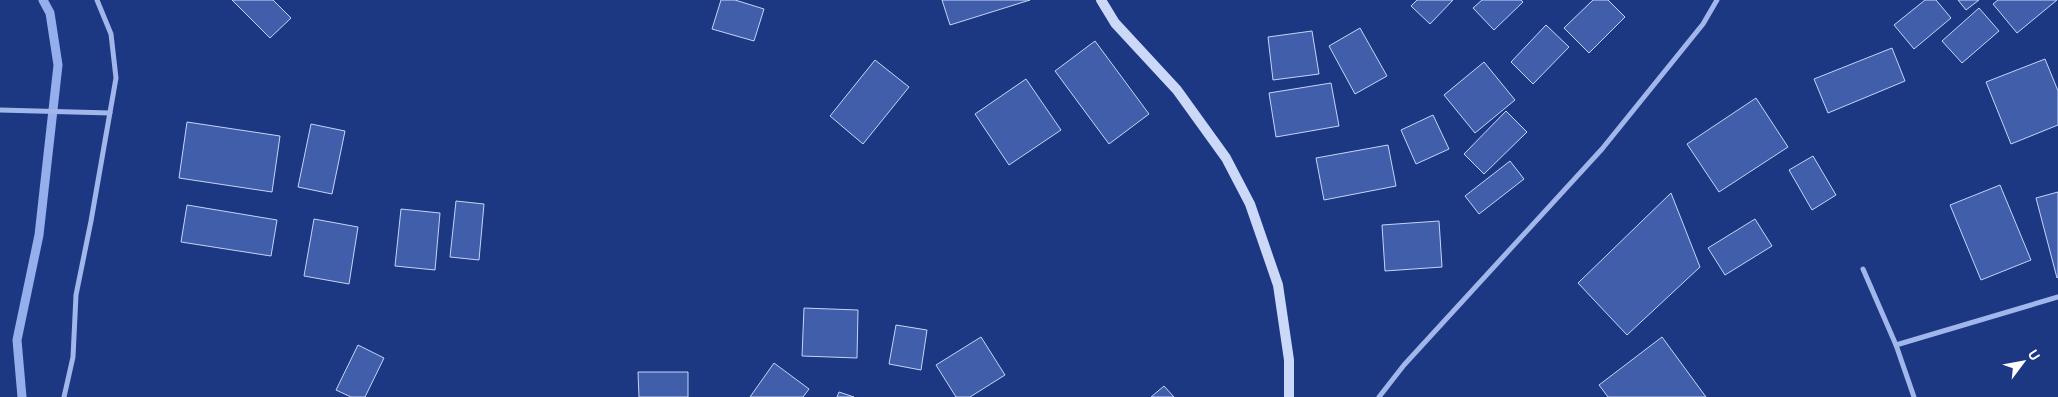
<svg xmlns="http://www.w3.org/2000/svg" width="2058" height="397" font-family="Ubuntu,sans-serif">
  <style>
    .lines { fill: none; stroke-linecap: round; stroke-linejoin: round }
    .stream { stroke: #94afec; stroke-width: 9 }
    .building { fill: #405eaa; stroke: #c5d4f8 }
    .street { stroke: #a1b6ea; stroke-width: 5 }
    .secondary { stroke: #ccd8f8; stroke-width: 10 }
  </style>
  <rect width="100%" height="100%" fill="#1c3882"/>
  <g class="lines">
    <path class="stream" d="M 22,397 L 17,340 L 39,235 L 58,65 L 50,13 L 43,0"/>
  </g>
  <g class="building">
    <path d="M 232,0 L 273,0 L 291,18 L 270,38 Z"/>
    <path d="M 721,0 L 735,0 L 764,9 L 754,41 L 712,29 Z"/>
    <path d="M 942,0 L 1030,0 L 950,25 Z"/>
    <path d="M 1417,0 L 1453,0 L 1430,24 L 1411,6 Z"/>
    <path d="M 1482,0 L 1521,0 L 1523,2 L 1494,30 L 1473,8 Z"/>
    <path d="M 1593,0 L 1608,0 L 1625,17 L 1589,53 L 1564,28 Z"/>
    <path d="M 1925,0 L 1936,0 L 1951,18 L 1914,49 L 1894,25 Z"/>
    <path d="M 1958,0 L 1979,0 L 1966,10 Z"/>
    <path d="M 1998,0 L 2057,0 L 2017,33 L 1993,4 Z"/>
    <path d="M 1979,8 L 1999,31 L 1962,63 L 1942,41 Z"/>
    <path d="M 1546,25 L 1569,47 L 1533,84 L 1511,62 Z"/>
    <path d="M 1360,28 L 1387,76 L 1355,94 L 1329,46 Z"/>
    <path d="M 1312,31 L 1319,74 L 1273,80 L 1268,37 Z"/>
    <path d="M 1095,41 L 1149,114 L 1109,144 L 1055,71 Z"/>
    <path d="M 1892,48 L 1905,81 L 1828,113 L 1814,79 Z"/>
    <path d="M 2045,59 L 2058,91 L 2058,125 L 2011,144 L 1986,82 Z"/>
    <path d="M 875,60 L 909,87 L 863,144 L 830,116 Z"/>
    <path d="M 1484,62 L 1515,100 L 1475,133 L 1444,95 Z"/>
    <path d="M 1026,79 L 1061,130 L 1009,165 L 975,114 Z"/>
    <path d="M 1331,83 L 1339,126 L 1276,137 L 1269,93 Z"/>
    <path d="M 1756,98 L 1788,147 L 1719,192 L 1687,144 Z"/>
    <path d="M 1506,111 L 1527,132 L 1484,174 L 1464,154 Z"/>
    <path d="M 1433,115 L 1449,149 L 1416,164 L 1401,130 Z"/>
    <path d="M 187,122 L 280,136 L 272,192 L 179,178 Z"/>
    <path d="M 311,124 L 345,131 L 332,194 L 298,187 Z"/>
    <path d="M 1388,145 L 1396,186 L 1324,200 L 1316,158 Z"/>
    <path d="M 1813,156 L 1836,195 L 1812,210 L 1789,170 Z"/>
    <path d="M 1510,161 L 1524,179 L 1479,214 L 1465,196 Z"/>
    <path d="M 2000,185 L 2031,260 L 1981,280 L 1950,205 Z"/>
    <path d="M 2058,192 L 2058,277 L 2057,278 L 2036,198 Z"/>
    <path d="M 1671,193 L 1700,267 L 1627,335 L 1578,283 Z"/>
    <path d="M 456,201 L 484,204 L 479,260 L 450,257 Z"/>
    <path d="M 187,205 L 277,220 L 271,256 L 181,242 Z"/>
    <path d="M 401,209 L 440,213 L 435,270 L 395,266 Z"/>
    <path d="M 314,219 L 358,227 L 349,284 L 304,276 Z"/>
    <path d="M 1755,219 L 1772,246 L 1725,275 L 1708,248 Z"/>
    <path d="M 1439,221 L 1442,267 L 1385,271 L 1382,225 Z"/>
    <path d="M 804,308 L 858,310 L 857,358 L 802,356 Z"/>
    <path d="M 896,325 L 927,330 L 921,370 L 889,364 Z"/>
    <path d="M 981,337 L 1005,375 L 970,397 L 956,397 L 936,365 Z"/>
    <path d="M 1662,337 L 1706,397 L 1608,397 L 1599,385 Z"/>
    <path d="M 358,345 L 384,358 L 365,397 L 351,397 L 336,390 Z"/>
    <path d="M 774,363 L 809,389 L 803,397 L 750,397 Z"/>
    <path d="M 638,372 L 688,372 L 688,397 L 639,397 Z"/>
    <path d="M 1164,386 L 1174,397 L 1151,397 Z"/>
    <path d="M 839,392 L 854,397 L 837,397 Z"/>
  </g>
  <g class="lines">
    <g class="street">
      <path d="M 0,110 L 110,113"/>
      <path d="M 1863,269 L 1896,345 L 1914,397"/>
      <path d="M 1896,345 L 2058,297"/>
      <path d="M 64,397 L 73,357 L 76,295 L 91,221 L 116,78 L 111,34 L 97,0"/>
      <path d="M 1379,397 L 1404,365 L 1602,149 L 1703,24 L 1717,0"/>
    </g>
    <path class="secondary" d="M 1101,0 L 1115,23 L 1177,90 L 1226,158 L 1250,204 L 1278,285 L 1289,360 L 1289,397"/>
  </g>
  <g transform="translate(2023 362) rotate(58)" stroke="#1c3882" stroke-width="4" paint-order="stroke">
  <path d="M0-4L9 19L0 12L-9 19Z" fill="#ffffff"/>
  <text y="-8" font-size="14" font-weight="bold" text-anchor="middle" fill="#ffffff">U</text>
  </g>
</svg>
